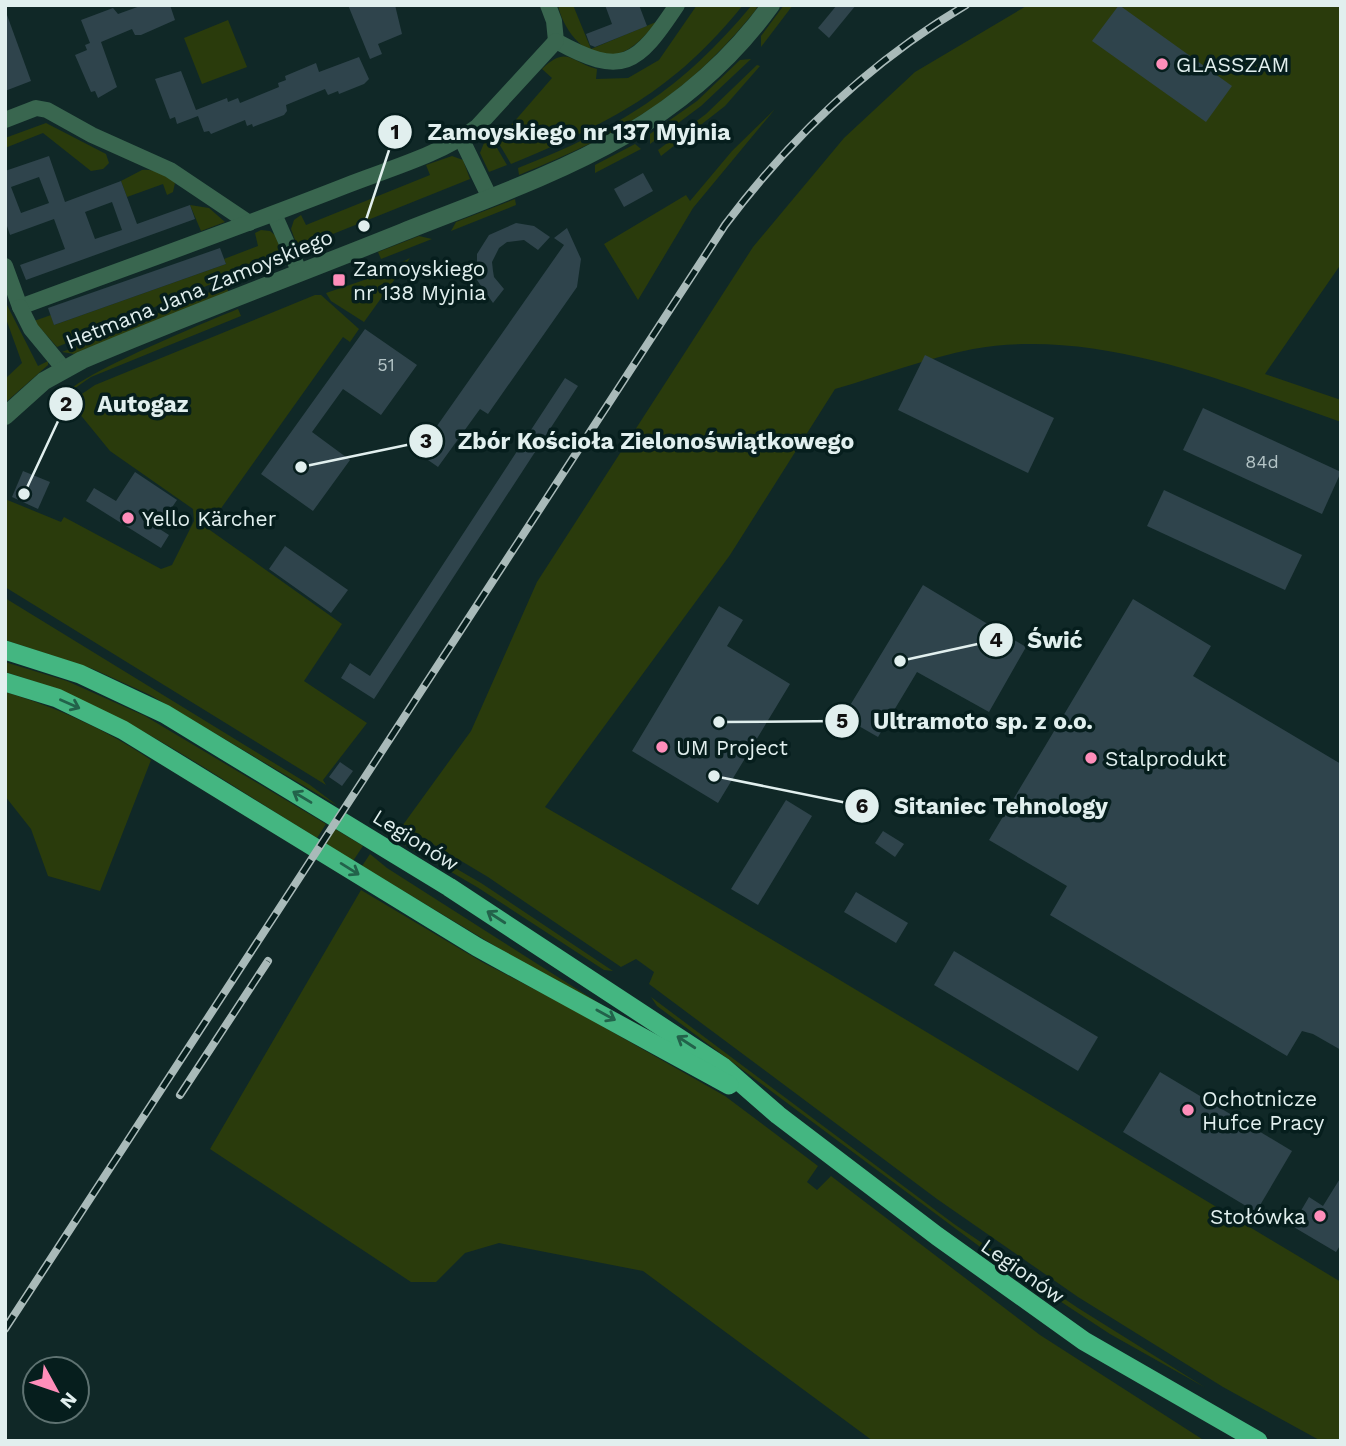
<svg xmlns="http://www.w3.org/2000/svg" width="1346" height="1446" font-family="'Work Sans',sans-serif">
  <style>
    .green { fill: #2a3b0c }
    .building { fill: #2f444c; fill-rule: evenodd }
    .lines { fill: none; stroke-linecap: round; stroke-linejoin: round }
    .minor { stroke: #39664f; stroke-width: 16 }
    .tertiary { stroke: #39664f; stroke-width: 18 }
    .trunk { stroke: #44b681; stroke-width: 19 }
    .rail-casing { stroke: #a9bab9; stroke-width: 8 }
    .rail { stroke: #061e1d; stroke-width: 5; stroke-dasharray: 16; stroke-linecap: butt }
    .oneway { stroke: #22624a }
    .poi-dot { fill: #ff8eba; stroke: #061e1d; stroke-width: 2.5 }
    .labels { text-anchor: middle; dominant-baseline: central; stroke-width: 7; stroke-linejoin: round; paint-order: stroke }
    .number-label { font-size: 18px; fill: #b4c4c6 }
    .poi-label { font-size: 21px; fill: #e1efee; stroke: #061e1d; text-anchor: start }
    .street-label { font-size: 21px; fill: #e1efee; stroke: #061e1d }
    .leader { fill: none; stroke: #e1efee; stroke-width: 2.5 }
    .callout-dot { fill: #e1efee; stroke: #061e1d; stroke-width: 2.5 }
    .mark-label { font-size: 21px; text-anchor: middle; font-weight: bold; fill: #111 }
    .callout-label { font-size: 23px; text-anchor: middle; font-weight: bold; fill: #e1efee; stroke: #061e1d; stroke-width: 7; stroke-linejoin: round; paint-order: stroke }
  </style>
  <rect width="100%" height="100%" fill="#102827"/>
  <g class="green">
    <path d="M 558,5 L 573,5 L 591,49 L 656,22 C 646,35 633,50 617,54 C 586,61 563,30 558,5 Z"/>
    <path d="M 697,5 L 743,5 C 674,91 610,123 511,164 L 491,130 L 500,138 L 552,78 L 542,69 C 567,45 570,62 597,69 L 596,79 L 628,78 L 659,60 Z"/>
    <path d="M 752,5 L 758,5 L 755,11 C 684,98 622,133 519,175 L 518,168 C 620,128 681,90 752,5 Z"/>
    <path d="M 784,5 L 793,5 L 761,47 L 761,36 Z"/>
    <path d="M 1028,5 L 1341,5 L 1341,264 L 1265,374 L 1341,400 L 1341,422 C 1226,382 1097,327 973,349 C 927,358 880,376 835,389 L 730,555 L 545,807 C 813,961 1076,1123 1341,1282 L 1341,1441 L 1321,1441 L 1223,1387 L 1078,1297 L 937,1199 L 649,984 L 654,972 L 636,959 L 621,967 L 488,877 L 416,834 L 400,829 L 471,731 L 537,582 L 753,247 L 844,138 L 915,72 Z"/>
    <path d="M 228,20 L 247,67 L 202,84 L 184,38 Z"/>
    <path d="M 751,59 L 701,106 L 650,144 L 650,134 L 697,101 L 740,60 Z"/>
    <path d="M 757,65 L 760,66 L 725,106 L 661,156 L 658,150 L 706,114 Z"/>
    <path d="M 775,109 L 693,208 L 638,300 L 604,244 L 686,195 L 690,201 L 732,151 Z"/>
    <path d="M 46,123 L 106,154 L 109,163 L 103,169 L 91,171 L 43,133 L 5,148 L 5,138 Z"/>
    <path d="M 488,133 L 507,165 L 489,172 L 480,153 Z"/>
    <path d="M 635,144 L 641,149 L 595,173 L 595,165 Z"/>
    <path d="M 452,156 L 463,160 L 470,179 L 298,248 L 291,229 L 294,220 L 301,215 L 306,225 L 430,175 L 426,165 Z"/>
    <path d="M 142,170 C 154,169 168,174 175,183 L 173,192 L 167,195 L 163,184 L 127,197 L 121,181 Z"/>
    <path d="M 515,199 L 516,205 L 451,231 L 456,222 Z"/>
    <path d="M 190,205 L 209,208 L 225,222 L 201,231 Z"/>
    <path d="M 261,230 L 270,231 L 276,236 L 282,255 L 57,347 L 34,321 L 51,315 L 54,325 L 226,264 L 224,259 L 258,246 L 255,233 Z"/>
    <path d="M 419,236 L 432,239 L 381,259 L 378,252 Z"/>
    <path d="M 410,258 L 364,322 L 331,301 L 326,293 L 373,277 Z"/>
    <path d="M 225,286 L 229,292 L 74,354 L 62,352 Z"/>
    <path d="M 315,295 L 321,295 L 359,329 L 350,342 L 343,337 L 207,528 L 342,624 L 304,681 L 367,723 L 323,780 L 326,785 L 5,587 L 5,499 L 61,522 L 64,517 L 161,569 L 172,565 L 194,521 L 193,509 L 110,451 L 70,402 L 95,385 Z"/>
    <path d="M 5,301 L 38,366 L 48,361 L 48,365 L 5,403 L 5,379 L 22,363 L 5,316 Z"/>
    <path d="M 238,309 L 241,316 L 91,377 L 68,393 C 73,377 213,319 238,309 Z"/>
    <path d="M 5,598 L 310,785 L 338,806 L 150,695 L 93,669 L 5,640 Z"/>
    <path d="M 5,662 L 67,681 L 145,716 L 326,824 L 317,838 C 216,777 119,705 5,672 Z"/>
    <path d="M 5,692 C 58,708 105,729 151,760 L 100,891 L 48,876 L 31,829 L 5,796 Z"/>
    <path d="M 335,829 L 363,846 L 353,861 L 326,844 Z"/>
    <path d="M 384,833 L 412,843 L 481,883 L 613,971 L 604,970 L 477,887 Z"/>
    <path d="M 370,854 L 387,868 L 605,1007 L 520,961 L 362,866 Z"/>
    <path d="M 361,890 L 482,962 L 563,1004 L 725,1096 L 818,1166 L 807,1182 L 817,1190 L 831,1176 L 1040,1335 L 1205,1441 L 873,1441 L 643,1271 L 499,1243 L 465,1253 L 436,1282 L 411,1282 L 210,1149 Z"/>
    <path d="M 651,997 L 954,1224 L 1078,1308 L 1206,1388 L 1110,1334 L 999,1261 L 657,1006 Z"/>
  </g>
  <g class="building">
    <path d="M 143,5 L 170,5 L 175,20 L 141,35 L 135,35 L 132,29 L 101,42 L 117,87 L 98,98 L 95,91 L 91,92 L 75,55 L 87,50 L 85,45 L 90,43 L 81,20 L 113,8 L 118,14 Z"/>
    <path d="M 348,5 L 395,5 L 402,34 L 378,44 L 382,54 L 370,59 Z"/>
    <path d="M 605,5 L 639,5 L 647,26 L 595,47 L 590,45 L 586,34 L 612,24 Z"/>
    <path d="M 837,5 L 856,5 L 829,38 L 818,28 Z"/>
    <path d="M 1119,5 L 1232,86 L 1206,122 L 1092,41 Z"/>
    <path d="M 7,15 L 31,81 L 5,91 L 5,16 Z"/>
    <path d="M 359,57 L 369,79 L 364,84 L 339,94 L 338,91 L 328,95 L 325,89 L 286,105 L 287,111 L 284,115 L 253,127 L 252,124 L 247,126 L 245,120 L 211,134 L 209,131 L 204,132 L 198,116 L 177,124 L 175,117 L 170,119 L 155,79 L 181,71 L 196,110 L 227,98 L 228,102 L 238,98 L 240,103 L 279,87 L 278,83 L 286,80 L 285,76 L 316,63 L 319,72 Z"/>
    <path d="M 49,156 L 65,202 L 121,181 L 137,224 L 190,205 L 195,219 L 26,280 L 20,265 L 65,249 L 54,219 L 10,235 L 5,220 L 5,171 ZM 39,177 L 49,203 L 21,213 L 11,187 ZM 112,202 L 122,230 L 95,239 L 85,212 Z"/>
    <path d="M 643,173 L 653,191 L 624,207 L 614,189 Z"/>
    <path d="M 516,223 L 534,226 L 550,237 L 538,250 L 524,240 L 507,242 L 499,248 L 492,262 L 493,271 L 494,277 L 504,289 L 493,303 L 477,280 L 477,254 L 489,235 Z"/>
    <path d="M 567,228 L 581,259 L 577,287 L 488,414 L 480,409 L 438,467 L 418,453 L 564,245 L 554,238 Z"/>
    <path d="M 220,248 L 226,264 L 54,325 L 48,308 Z"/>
    <path d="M 365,329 L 417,365 L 381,415 L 343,389 L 312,432 L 350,460 L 313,511 L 261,474 Z"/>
    <path d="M 925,355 L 1054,418 L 1028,473 L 898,410 Z"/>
    <path d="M 565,378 L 578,386 L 374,699 L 341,678 L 350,663 L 370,676 Z"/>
    <path d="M 1203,408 L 1341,472 L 1322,514 L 1183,450 Z"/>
    <path d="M 23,471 L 50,482 L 38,509 L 12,497 Z"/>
    <path d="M 135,472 L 177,500 L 158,528 L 169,535 L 161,548 L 86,501 L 94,488 L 116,501 Z"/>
    <path d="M 1164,490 L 1302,555 L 1285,590 L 1147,526 Z"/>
    <path d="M 285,546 L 348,590 L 331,613 L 269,569 Z"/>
    <path d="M 923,585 L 1026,647 L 989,712 L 917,672 L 878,737 L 843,717 Z"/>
    <path d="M 1133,599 L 1211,646 L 1193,676 L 1341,764 L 1341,1050 L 1313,1034 L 1302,1031 L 1287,1056 L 1050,915 L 1067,886 L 989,840 Z"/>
    <path d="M 719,606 L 743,620 L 727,646 L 790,684 L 718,803 L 632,751 Z"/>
    <path d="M 340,762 L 353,771 L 342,786 L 329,777 Z"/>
    <path d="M 786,800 L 812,816 L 758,905 L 731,889 Z"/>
    <path d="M 883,831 L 904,844 L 895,857 L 875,843 Z"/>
    <path d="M 856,892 L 908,923 L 896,943 L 844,912 Z"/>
    <path d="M 954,951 L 1098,1037 L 1078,1071 L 934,985 Z"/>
    <path d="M 1160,1072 L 1292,1151 L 1256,1212 L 1123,1132 Z"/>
    <path d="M 1341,1177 L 1341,1244 L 1336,1252 L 1292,1226 L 1309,1197 L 1323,1206 Z"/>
  </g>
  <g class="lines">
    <g class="minor">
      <path d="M 548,5 L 554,21 L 556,41 C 623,78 637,65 677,5"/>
      <path d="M 5,120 L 36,108 L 47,110 L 92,135 L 170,170 L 249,223"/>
      <path d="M 461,138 L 490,198"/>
      <path d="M 274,214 L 300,273"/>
      <path d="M 5,266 L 20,307 C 128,267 238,228 345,186 C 388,169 440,155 477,127 L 556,41"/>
      <path d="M 20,307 L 31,329 L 64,369"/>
    </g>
    <path class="tertiary" d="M 5,416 L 44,381 L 82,360 C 188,315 296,275 403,232 C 547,175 676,136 771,5"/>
    <g class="trunk">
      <path d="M 5,650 L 80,674 L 165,714 L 449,887 L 723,1067 L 778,1115 L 937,1236 L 1084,1341 L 1258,1441"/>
      <path d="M 5,682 L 57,698 L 123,730 L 477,947 L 729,1085"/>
    </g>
    <defs>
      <g id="rail">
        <path d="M 180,1095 L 268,961"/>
        <path d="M 5,1329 L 725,225 C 792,136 870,62 966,5"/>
      </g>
    </defs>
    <use href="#rail" class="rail-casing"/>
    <use href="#rail" class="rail"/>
  </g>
  <defs><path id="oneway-shaft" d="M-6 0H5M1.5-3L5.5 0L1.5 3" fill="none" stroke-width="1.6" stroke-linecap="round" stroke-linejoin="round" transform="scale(1.75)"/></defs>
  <g class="oneway">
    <use href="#oneway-shaft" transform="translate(70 704) rotate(24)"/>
    <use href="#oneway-shaft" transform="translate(302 797) rotate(-149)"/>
    <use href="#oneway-shaft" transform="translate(350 869) rotate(32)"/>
    <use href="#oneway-shaft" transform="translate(496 917) rotate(-147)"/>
    <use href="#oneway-shaft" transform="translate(606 1015) rotate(29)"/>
    <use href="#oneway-shaft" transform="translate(686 1042) rotate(-147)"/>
  </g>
  <g class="poi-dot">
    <circle cx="1162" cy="64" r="7"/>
    <rect x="332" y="273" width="14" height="14" rx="3.5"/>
    <circle cx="128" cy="518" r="7"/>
    <circle cx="662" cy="747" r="7"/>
    <circle cx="1091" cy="758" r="7"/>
    <circle cx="1188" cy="1110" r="7"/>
    <circle cx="1320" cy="1216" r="7"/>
  </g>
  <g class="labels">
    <g class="number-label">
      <text x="386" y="364">51</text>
      <text x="1262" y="461">84d</text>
    </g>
    <g class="poi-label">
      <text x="1176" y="64">GLASSZAM</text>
      <text x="353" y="268">Zamoyskiego<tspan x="353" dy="24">nr 138 Myjnia</tspan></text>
      <text x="142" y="518">Yello Kärcher</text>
      <text x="676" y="747">UM Project</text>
      <text x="1105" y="758">Stalprodukt</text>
      <text x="1202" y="1098">Ochotnicze<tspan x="1202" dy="24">Hufce Pracy</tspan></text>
      <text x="1306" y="1216" text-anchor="end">Stołówka</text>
    </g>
    <g class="street-label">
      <text transform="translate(199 289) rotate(-22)">Hetmana Jana Zamoyskiego</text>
      <text transform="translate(416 840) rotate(32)">Legionów</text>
      <text transform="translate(1023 1271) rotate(35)">Legionów</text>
    </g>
  </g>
  <path class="leader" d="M364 226L395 132M24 494L66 404M301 467L426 441M900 661L996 640M719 722L842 721M714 776L862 806"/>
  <g class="callout-dot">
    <circle cx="364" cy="226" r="7"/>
    <circle cx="24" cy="494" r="7"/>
    <circle cx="301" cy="467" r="7"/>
    <circle cx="900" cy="661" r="7"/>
    <circle cx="719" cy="722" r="7"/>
    <circle cx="714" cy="776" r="7"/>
    <circle cx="395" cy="132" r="18"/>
    <circle cx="66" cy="404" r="18"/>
    <circle cx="426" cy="441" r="18"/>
    <circle cx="996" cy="640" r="18"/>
    <circle cx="842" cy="721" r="18"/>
    <circle cx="862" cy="806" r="18"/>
  </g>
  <g class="mark-label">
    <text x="395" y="139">1</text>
    <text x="66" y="411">2</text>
    <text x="426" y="448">3</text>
    <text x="996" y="647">4</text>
    <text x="842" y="728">5</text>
    <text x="862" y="813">6</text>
  </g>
  <g class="callout-label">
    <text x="579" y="140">Zamoyskiego nr 137 Myjnia</text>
    <text x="143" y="412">Autogaz</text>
    <text x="656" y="449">Zbór Kościoła Zielonoświątkowego</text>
    <text x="1055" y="648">Świć</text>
    <text x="983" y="729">Ultramoto sp. z o.o.</text>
    <text x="1001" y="814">Sitaniec Tehnology</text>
  </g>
  <rect width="1346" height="1446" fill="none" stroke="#e1efee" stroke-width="14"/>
  <g transform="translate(56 1390) rotate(130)"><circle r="33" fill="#061e1d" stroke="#5e7271" stroke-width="2"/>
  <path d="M0-5L12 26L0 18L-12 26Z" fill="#ff8eba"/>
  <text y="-10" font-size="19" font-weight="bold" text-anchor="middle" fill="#e1efee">N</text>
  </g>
</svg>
